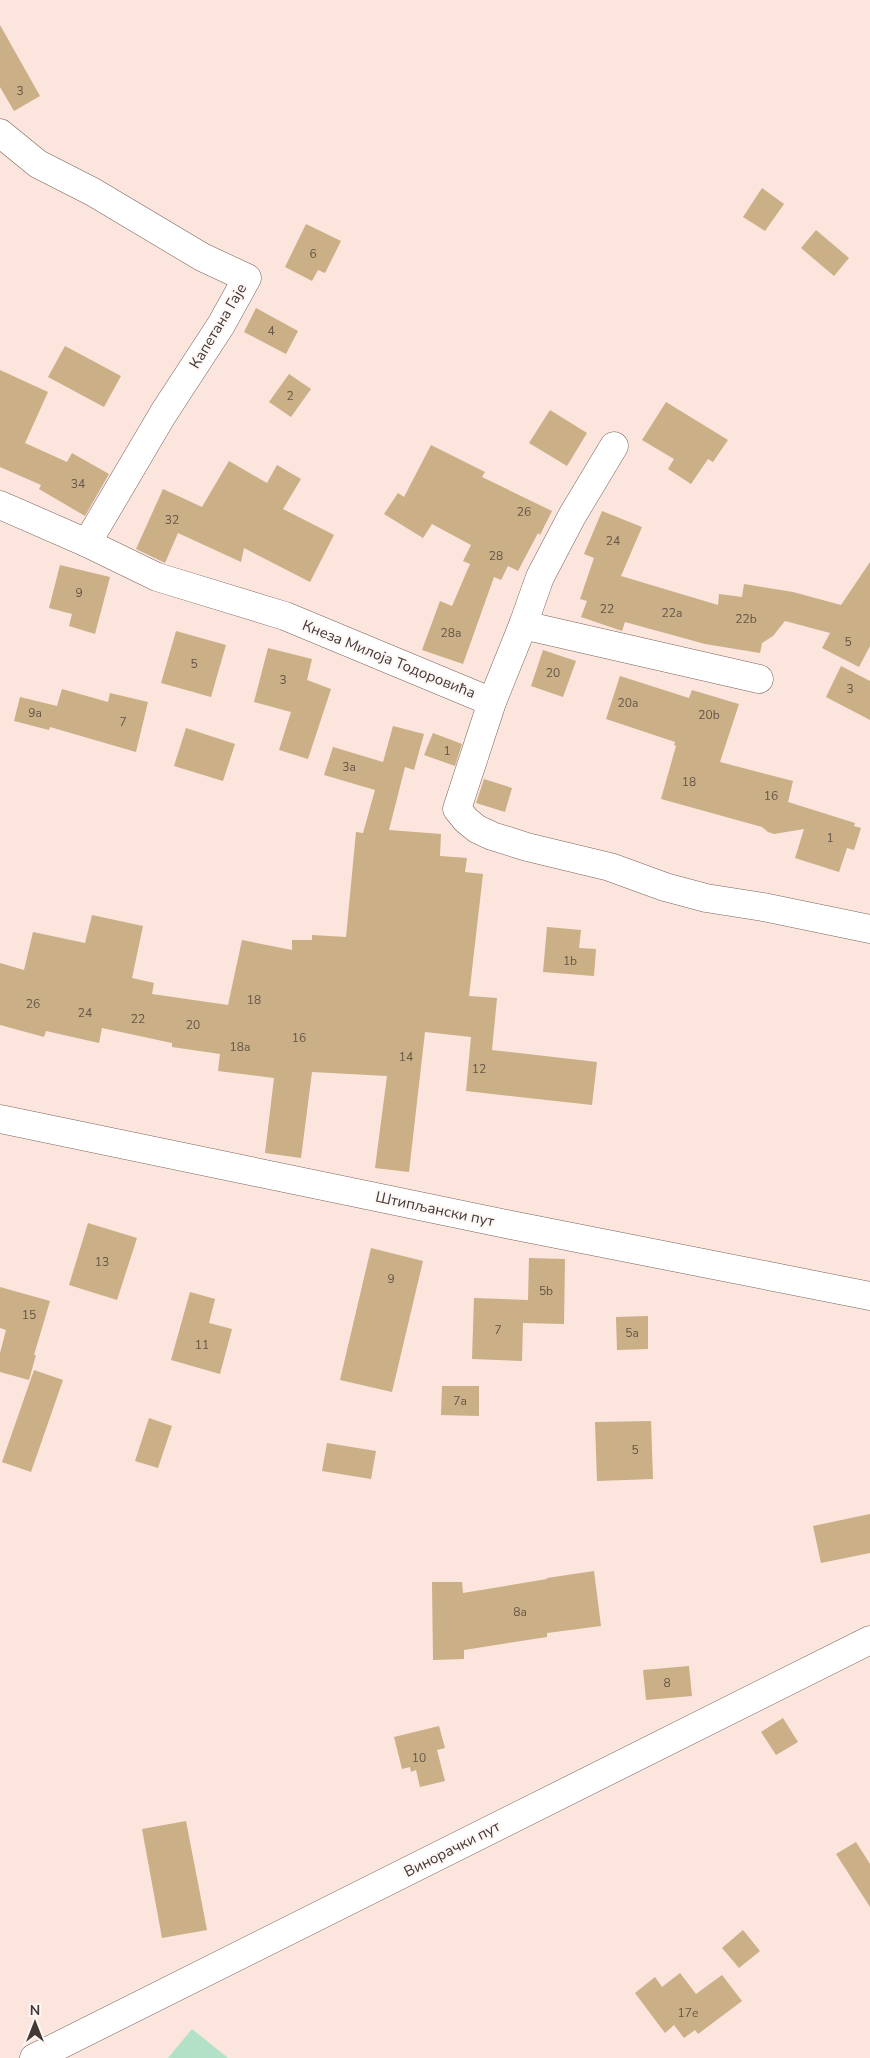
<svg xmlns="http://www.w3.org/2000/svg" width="870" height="2058" font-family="'Nunito Sans',sans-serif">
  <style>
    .green { fill: #b3e1c7 }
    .building { fill: #caaf87 }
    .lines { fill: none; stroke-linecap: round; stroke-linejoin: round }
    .minor-casing { stroke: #796259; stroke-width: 29 }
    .tertiary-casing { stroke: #796259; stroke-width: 29 }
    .minor { stroke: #fff; stroke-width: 28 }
    .tertiary { stroke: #fff; stroke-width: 28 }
    .labels { text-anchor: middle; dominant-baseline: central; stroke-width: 4; stroke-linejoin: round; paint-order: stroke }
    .number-label { font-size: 12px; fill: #655649 }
    .street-label { font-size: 15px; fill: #433834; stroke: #fcf6f4 }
  </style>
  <rect width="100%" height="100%" fill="#fbe5dd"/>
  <path class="green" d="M 192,2029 L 228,2058 L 168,2058 Z"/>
  <g class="building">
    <path d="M 0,25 L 40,96 L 14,111 L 0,87 Z"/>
    <path d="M 762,188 L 784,204 L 765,231 L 743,217 Z"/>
    <path d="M 306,224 L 341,241 L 325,273 L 318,270 L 312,281 L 285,267 Z"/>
    <path d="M 816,230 L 849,258 L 834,276 L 801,248 Z"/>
    <path d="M 256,308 L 298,331 L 286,354 L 244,332 Z"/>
    <path d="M 65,346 L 121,376 L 104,407 L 48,377 Z"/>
    <path d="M 0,370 L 48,392 L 25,443 L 67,462 L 72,453 L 109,474 L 85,516 L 39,489 L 41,485 L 0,467 Z"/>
    <path d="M 289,374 L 311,389 L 291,417 L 269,402 Z"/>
    <path d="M 666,402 L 728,440 L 713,462 L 708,459 L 691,484 L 668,469 L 674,459 L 642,440 Z"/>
    <path d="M 550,410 L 587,433 L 567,466 L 529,443 Z"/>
    <path d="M 431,445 L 485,472 L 482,477 L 552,511 L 540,535 L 538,533 L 518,571 L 508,566 L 501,580 L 494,577 L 463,664 L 422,650 L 440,601 L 452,606 L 470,564 L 463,561 L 471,545 L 432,524 L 423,538 L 384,514 L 398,493 L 404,497 Z"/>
    <path d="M 229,461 L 267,483 L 277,465 L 301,479 L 283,509 L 334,535 L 310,582 L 244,548 L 241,562 L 178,533 L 165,563 L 136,549 L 163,489 L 202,507 Z"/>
    <path d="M 602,511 L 642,527 L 621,576 L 718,605 L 719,594 L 742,597 L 744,584 L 793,592 L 841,605 L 870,562 L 870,646 L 859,667 L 822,648 L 830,633 L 785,621 L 773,636 L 762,643 L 760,653 L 705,644 L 625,622 L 622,631 L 581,617 L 587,601 L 580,599 L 594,558 L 584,554 Z"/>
    <path d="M 60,565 L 110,577 L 95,634 L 69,626 L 72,614 L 49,608 Z"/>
    <path d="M 176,631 L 226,645 L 211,697 L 161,683 Z"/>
    <path d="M 268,648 L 312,659 L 307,680 L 331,689 L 308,759 L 279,750 L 291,712 L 254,702 Z"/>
    <path d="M 543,650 L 576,661 L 563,697 L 531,686 Z"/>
    <path d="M 841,666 L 870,681 L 870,720 L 826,697 Z"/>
    <path d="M 620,676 L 689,698 L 692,690 L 739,704 L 720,762 L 793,781 L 788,802 L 855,823 L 854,826 L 861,828 L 854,850 L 847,848 L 839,872 L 795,858 L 804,829 L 774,834 L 768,832 L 762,827 L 661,799 L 676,746 L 674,745 L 675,742 L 606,719 Z"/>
    <path d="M 62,689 L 108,702 L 110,693 L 148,702 L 136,752 L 50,727 L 49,730 L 14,721 L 20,697 L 57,706 Z"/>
    <path d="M 393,726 L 424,734 L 414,770 L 405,767 L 389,830 L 441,834 L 440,856 L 467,858 L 465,872 L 483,874 L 469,996 L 497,998 L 492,1050 L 597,1062 L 592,1105 L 466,1091 L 471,1037 L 425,1032 L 409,1172 L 375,1168 L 387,1076 L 312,1072 L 301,1158 L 265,1153 L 274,1078 L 218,1071 L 220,1054 L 172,1047 L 172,1043 L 102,1028 L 99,1043 L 46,1031 L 44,1037 L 0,1025 L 0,963 L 24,970 L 33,932 L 85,943 L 92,915 L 143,926 L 132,978 L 154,983 L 152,994 L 228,1005 L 242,940 L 292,950 L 292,940 L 312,940 L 312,935 L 346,937 L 356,832 L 363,833 L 375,790 L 324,775 L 333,747 L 383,762 Z"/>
    <path d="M 186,728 L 235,744 L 223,781 L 174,766 Z"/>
    <path d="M 433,733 L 462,744 L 455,766 L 424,755 Z"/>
    <path d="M 484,779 L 512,788 L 505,812 L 476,803 Z"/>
    <path d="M 547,927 L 581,930 L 579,948 L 596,949 L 594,976 L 543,972 Z"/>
    <path d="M 88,1223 L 137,1238 L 117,1300 L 69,1285 Z"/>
    <path d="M 371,1248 L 423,1261 L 392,1392 L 340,1380 Z"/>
    <path d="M 529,1258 L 565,1259 L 564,1324 L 523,1323 L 522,1361 L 472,1359 L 474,1298 L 528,1300 Z"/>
    <path d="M 0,1287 L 50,1301 L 34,1355 L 36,1355 L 29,1380 L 0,1372 L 0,1353 L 6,1330 L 0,1328 Z"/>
    <path d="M 190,1292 L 215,1299 L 209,1323 L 232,1329 L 220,1374 L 171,1360 Z"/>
    <path d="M 648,1316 L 648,1349 L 617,1350 L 616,1317 Z"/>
    <path d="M 34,1370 L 63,1380 L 31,1472 L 2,1462 Z"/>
    <path d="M 442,1386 L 479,1386 L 479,1416 L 441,1415 Z"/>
    <path d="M 149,1418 L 172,1426 L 158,1468 L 135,1461 Z"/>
    <path d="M 651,1421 L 653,1479 L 597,1481 L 595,1422 Z"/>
    <path d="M 327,1443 L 376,1451 L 371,1479 L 322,1471 Z"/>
    <path d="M 870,1514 L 870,1553 L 821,1563 L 813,1526 Z"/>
    <path d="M 594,1571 L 601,1626 L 547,1633 L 547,1637 L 464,1650 L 464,1659 L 433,1660 L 432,1582 L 462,1582 L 463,1593 L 547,1579 L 547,1578 Z"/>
    <path d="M 689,1666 L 692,1696 L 646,1700 L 643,1670 Z"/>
    <path d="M 783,1718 L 798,1742 L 776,1755 L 761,1732 Z"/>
    <path d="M 439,1726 L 445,1748 L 437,1750 L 445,1781 L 420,1787 L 416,1770 L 411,1772 L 410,1767 L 402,1769 L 394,1737 Z"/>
    <path d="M 186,1821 L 207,1930 L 162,1938 L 142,1829 Z"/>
    <path d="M 856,1842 L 870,1864 L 870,1907 L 836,1854 Z"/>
    <path d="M 743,1930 L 760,1951 L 739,1968 L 722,1948 Z"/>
    <path d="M 680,1973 L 696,1994 L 722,1975 L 742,2001 L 698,2034 L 695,2030 L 684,2038 L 674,2025 L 665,2033 L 635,1993 L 655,1977 L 662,1987 Z"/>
  </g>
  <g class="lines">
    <defs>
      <g id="minor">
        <path d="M 0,133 L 38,164 L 93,192 L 202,257 L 247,278 L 221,325 L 163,414 L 87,543"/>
        <path d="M 614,446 L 572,516 L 540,577 L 523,625 L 492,702 L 457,809 L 466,820 L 477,829 L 492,836 L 527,847 L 610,867 L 665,887 L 706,898 L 763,907 L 870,929"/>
        <path d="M 0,505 L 87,543 L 157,577 L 285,616 L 492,702"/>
        <path d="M 523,625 L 759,679"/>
        <path d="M 0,1119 L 511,1225 L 870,1296"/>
      </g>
      <path id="tertiary" d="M 34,2058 L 870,1640"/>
    </defs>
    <use href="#minor" class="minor-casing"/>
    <use href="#tertiary" class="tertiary-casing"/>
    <use href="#minor" class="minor"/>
    <use href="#tertiary" class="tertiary"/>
  </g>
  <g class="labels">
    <g class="number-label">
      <text x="20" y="91">3</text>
      <text x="313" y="254">6</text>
      <text x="271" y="331">4</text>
      <text x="290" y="396">2</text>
      <text x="78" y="484">34</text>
      <text x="524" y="512">26</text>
      <text x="172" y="520">32</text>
      <text x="613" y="541">24</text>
      <text x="496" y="556">28</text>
      <text x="79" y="593">9</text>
      <text x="607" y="609">22</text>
      <text x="672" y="613">22a</text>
      <text x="746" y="619">22b</text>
      <text x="451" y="633">28a</text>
      <text x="848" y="642">5</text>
      <text x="194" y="664">5</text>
      <text x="553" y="673">20</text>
      <text x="283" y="680">3</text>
      <text x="850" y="689">3</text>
      <text x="628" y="703">20a</text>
      <text x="35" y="713">9a</text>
      <text x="709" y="715">20b</text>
      <text x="123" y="722">7</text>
      <text x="447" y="751">1</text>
      <text x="349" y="767">3a</text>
      <text x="689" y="782">18</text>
      <text x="771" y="796">16</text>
      <text x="830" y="838">1</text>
      <text x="570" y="961">1b</text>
      <text x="254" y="1000">18</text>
      <text x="33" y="1004">26</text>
      <text x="85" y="1013">24</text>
      <text x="138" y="1019">22</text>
      <text x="193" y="1025">20</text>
      <text x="299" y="1038">16</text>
      <text x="240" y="1047">18a</text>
      <text x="406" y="1057">14</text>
      <text x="479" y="1069">12</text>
      <text x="102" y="1262">13</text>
      <text x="391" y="1279">9</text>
      <text x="546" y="1291">5b</text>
      <text x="29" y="1315">15</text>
      <text x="498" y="1330">7</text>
      <text x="632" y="1333">5a</text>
      <text x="202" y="1345">11</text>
      <text x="460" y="1401">7a</text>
      <text x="635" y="1450">5</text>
      <text x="520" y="1612">8a</text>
      <text x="667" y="1683">8</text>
      <text x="419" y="1758">10</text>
      <text x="688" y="2013">17e</text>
    </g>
    <g class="street-label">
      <text transform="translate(218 326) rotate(-59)">Капетана Гаје</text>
      <text transform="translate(389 659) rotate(22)">Кнеза Милоја Тодоровића</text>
      <text transform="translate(435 1209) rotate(12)">Штипљански пут</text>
      <text transform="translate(452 1849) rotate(-27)">Винорачки пут</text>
    </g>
  </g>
  <g transform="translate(35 2023)" stroke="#fcf6f4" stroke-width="4" paint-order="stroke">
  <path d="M0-4L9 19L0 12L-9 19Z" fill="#433834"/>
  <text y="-8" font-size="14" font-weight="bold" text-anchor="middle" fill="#433834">N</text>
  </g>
</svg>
